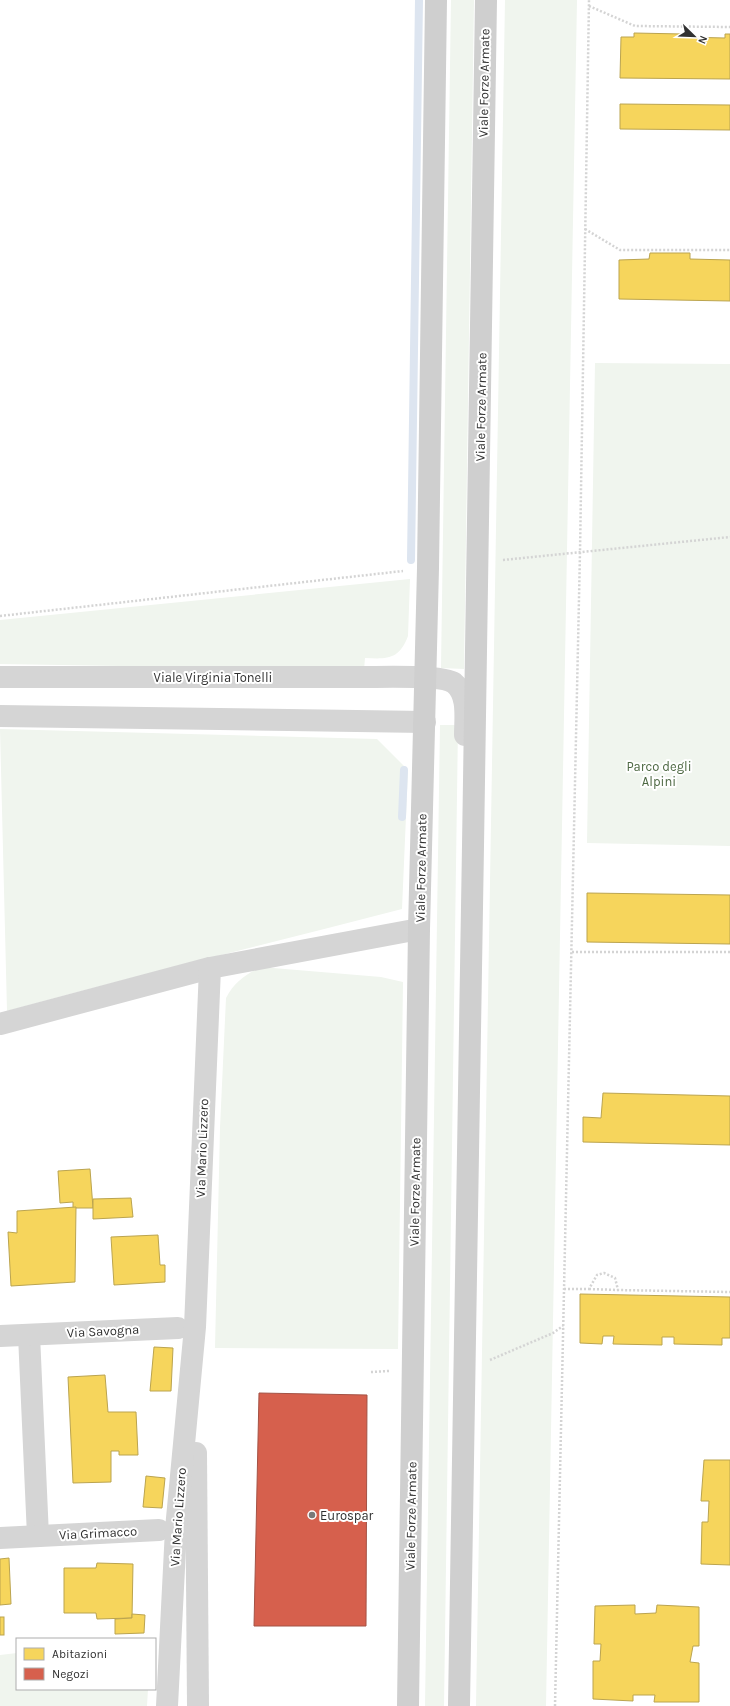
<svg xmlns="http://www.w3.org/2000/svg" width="730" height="1706" font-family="Karla,sans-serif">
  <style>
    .green { fill: #f0f5ee }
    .homes { fill: #f6d55c; stroke: #bba44f }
    .shops { fill: #d6604d; stroke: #a45245 }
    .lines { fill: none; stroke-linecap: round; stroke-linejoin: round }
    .stream { stroke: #dde5f0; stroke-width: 8 }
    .path { stroke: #d4d4d4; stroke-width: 2.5; stroke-dasharray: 2 2; stroke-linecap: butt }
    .street { stroke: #d5d5d5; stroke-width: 22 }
    .secondary { stroke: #cfcfcf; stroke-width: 22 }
    .poi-dot { fill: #797979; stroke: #fff; stroke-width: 1.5 }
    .labels { text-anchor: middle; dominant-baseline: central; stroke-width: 4; stroke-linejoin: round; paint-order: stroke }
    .street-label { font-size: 13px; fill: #313131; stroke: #fff }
    .park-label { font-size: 13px; fill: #4d6842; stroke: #fff }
    .poi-label { font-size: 13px; fill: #313131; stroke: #fff; text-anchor: start }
  </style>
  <rect width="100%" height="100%" fill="#fff"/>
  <g class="green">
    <path d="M 451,0 L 474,0 L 464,669 L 441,668 Z"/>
    <path d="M 505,0 L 577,0 L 546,1706 L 476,1706 Z"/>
    <path d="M 595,363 L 730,364 L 730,846 L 587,843 Z"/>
    <path d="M 410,579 L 408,636 C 399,660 387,659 365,658 L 364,670 L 0,664 L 0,620 Z"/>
    <path d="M 440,725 L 458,725 L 444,1706 L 425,1706 Z"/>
    <path d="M 0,729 L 377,739 L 408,770 L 402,909 C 271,943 138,975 7,1011 Z"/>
    <path d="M 261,967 L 381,977 L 403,982 L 398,1349 L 215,1348 L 220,1128 L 226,998 C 234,982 246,974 261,967 Z"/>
    <path d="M 17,1653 L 17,1689 L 148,1689 L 147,1706 L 0,1706 L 0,1655 Z"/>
  </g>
  <g class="homes">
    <path d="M 634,33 L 683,34 L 684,37 L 725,38 L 725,34 L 730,34 L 730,79 L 620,78 L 621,37 L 634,37 Z"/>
    <path d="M 620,104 L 730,105 L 730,130 L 620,129 Z"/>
    <path d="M 650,253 L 690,253 L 690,259 L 730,260 L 730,301 L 619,299 L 619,260 L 649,259 Z"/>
    <path d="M 587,893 L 730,895 L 730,944 L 587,942 Z"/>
    <path d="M 603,1093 L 730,1096 L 730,1145 L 583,1142 L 583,1117 L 601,1118 Z"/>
    <path d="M 90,1169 L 93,1208 L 73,1208 L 73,1202 L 60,1203 L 58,1171 Z"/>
    <path d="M 131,1198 L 133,1217 L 93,1219 L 93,1199 Z"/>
    <path d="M 76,1207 L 75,1282 L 11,1286 L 8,1232 L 17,1233 L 17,1211 Z"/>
    <path d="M 158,1235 L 160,1265 L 165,1265 L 165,1282 L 114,1285 L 111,1237 Z"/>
    <path d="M 580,1294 L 730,1297 L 730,1338 L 722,1338 L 722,1345 L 674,1344 L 674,1337 L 662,1337 L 662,1345 L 613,1344 L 614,1336 L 603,1336 L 602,1344 L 580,1343 Z"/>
    <path d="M 154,1347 L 173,1348 L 171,1391 L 150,1391 Z"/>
    <path d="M 105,1375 L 108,1412 L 136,1412 L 138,1455 L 119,1455 L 119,1451 L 111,1451 L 111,1482 L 73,1483 L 68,1377 Z"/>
    <path d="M 704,1460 L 730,1460 L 730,1565 L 701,1564 L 702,1522 L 708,1522 L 709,1501 L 701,1501 Z"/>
    <path d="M 146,1476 L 165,1478 L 162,1508 L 143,1507 Z"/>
    <path d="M 9,1558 L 11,1604 L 0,1605 L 0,1559 Z"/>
    <path d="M 97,1563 L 133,1564 L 132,1618 L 97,1619 L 96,1613 L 64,1613 L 64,1568 L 96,1568 Z"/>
    <path d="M 635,1605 L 635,1614 L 656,1613 L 657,1605 L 699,1607 L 699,1646 L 693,1646 L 690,1662 L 699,1663 L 699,1702 L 654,1702 L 655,1695 L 633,1695 L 633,1701 L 593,1699 L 593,1661 L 600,1661 L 601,1644 L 594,1644 L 595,1606 Z"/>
    <path d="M 132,1614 L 145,1615 L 144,1633 L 115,1634 L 115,1619 L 132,1618 Z"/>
    <rect x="0" y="1617" width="4" height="18"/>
  </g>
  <path class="shops" d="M 259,1393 L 367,1395 L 366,1626 L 254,1626 Z"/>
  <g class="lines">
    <g class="stream">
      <path d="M 411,560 L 419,0"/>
      <path d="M 402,817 L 404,770"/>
    </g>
    <g class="path">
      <path d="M 589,6 L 635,26 L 730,27"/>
      <path d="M 585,229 L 620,250 L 730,250"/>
      <path d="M 503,560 L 730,537"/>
      <path d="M 0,616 L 403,571"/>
      <path d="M 572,952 L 730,952"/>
      <path d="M 564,1289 L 589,1289 L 597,1275 L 604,1273 L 615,1278 L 618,1290 L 730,1292"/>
      <path d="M 589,1289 L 618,1290"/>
      <path d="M 490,1360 L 553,1333 L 563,1326"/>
      <path d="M 371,1372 L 389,1371"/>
      <path d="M 555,1706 L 580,552 L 589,0"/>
    </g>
    <g class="street">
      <path d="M 0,677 C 122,677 245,677 367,677 C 383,677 443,675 454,683 C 469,695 465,718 465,735"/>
      <path d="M 0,716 L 425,722"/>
      <path d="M 0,1024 L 210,968"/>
      <path d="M 29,1335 L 38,1536"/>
      <path d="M 0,1336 L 178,1328"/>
      <path d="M 196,1453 L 198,1706"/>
      <path d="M 0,1538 L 159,1530"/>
      <path d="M 167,1706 L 176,1529 L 195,1327 L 210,968 L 419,929"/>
    </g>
    <g class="secondary">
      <path d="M 408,1706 L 419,929 L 428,568 L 436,0"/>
      <path d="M 459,1706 C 467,1137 479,569 486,0"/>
    </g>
  </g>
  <circle class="poi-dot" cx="312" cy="1515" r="4"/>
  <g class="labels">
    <g class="street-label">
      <text transform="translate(484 83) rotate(-89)">Viale Forze Armate</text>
      <text transform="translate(481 407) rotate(-89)">Viale Forze Armate</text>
      <text x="213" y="677">Viale Virginia Tonelli</text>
      <text transform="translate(421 868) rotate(-89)">Viale Forze Armate</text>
      <text transform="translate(202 1148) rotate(-88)">Via Mario Lizzero</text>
      <text transform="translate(415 1192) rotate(-89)">Viale Forze Armate</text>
      <text transform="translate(103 1331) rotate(-3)">Via Savogna</text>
      <text transform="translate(411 1516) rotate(-89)">Viale Forze Armate</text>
      <text transform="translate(178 1517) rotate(-86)">Via Mario Lizzero</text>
      <text transform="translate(98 1533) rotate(-3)">Via Grimacco</text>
    </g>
    <g class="park-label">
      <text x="659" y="766">Parco degli<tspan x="659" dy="15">Alpini</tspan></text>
    </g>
    <g class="poi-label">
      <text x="320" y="1515">Eurospar</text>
    </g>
  </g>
  <rect x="16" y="1638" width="140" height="52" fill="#ffffff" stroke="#adadad"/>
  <rect x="24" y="1648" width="20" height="12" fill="#f6d55c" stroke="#adadad"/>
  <text x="52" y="1658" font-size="12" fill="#313131">Abitazioni</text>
  <rect x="24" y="1668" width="20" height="12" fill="#d6604d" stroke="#adadad"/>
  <text x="52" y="1678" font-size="12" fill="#313131">Negozi</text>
  <g transform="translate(694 36) rotate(113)" stroke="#ffffff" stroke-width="3" paint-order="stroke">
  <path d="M0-3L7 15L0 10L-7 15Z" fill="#313131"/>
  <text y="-6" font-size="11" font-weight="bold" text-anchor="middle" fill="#313131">N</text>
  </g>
</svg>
